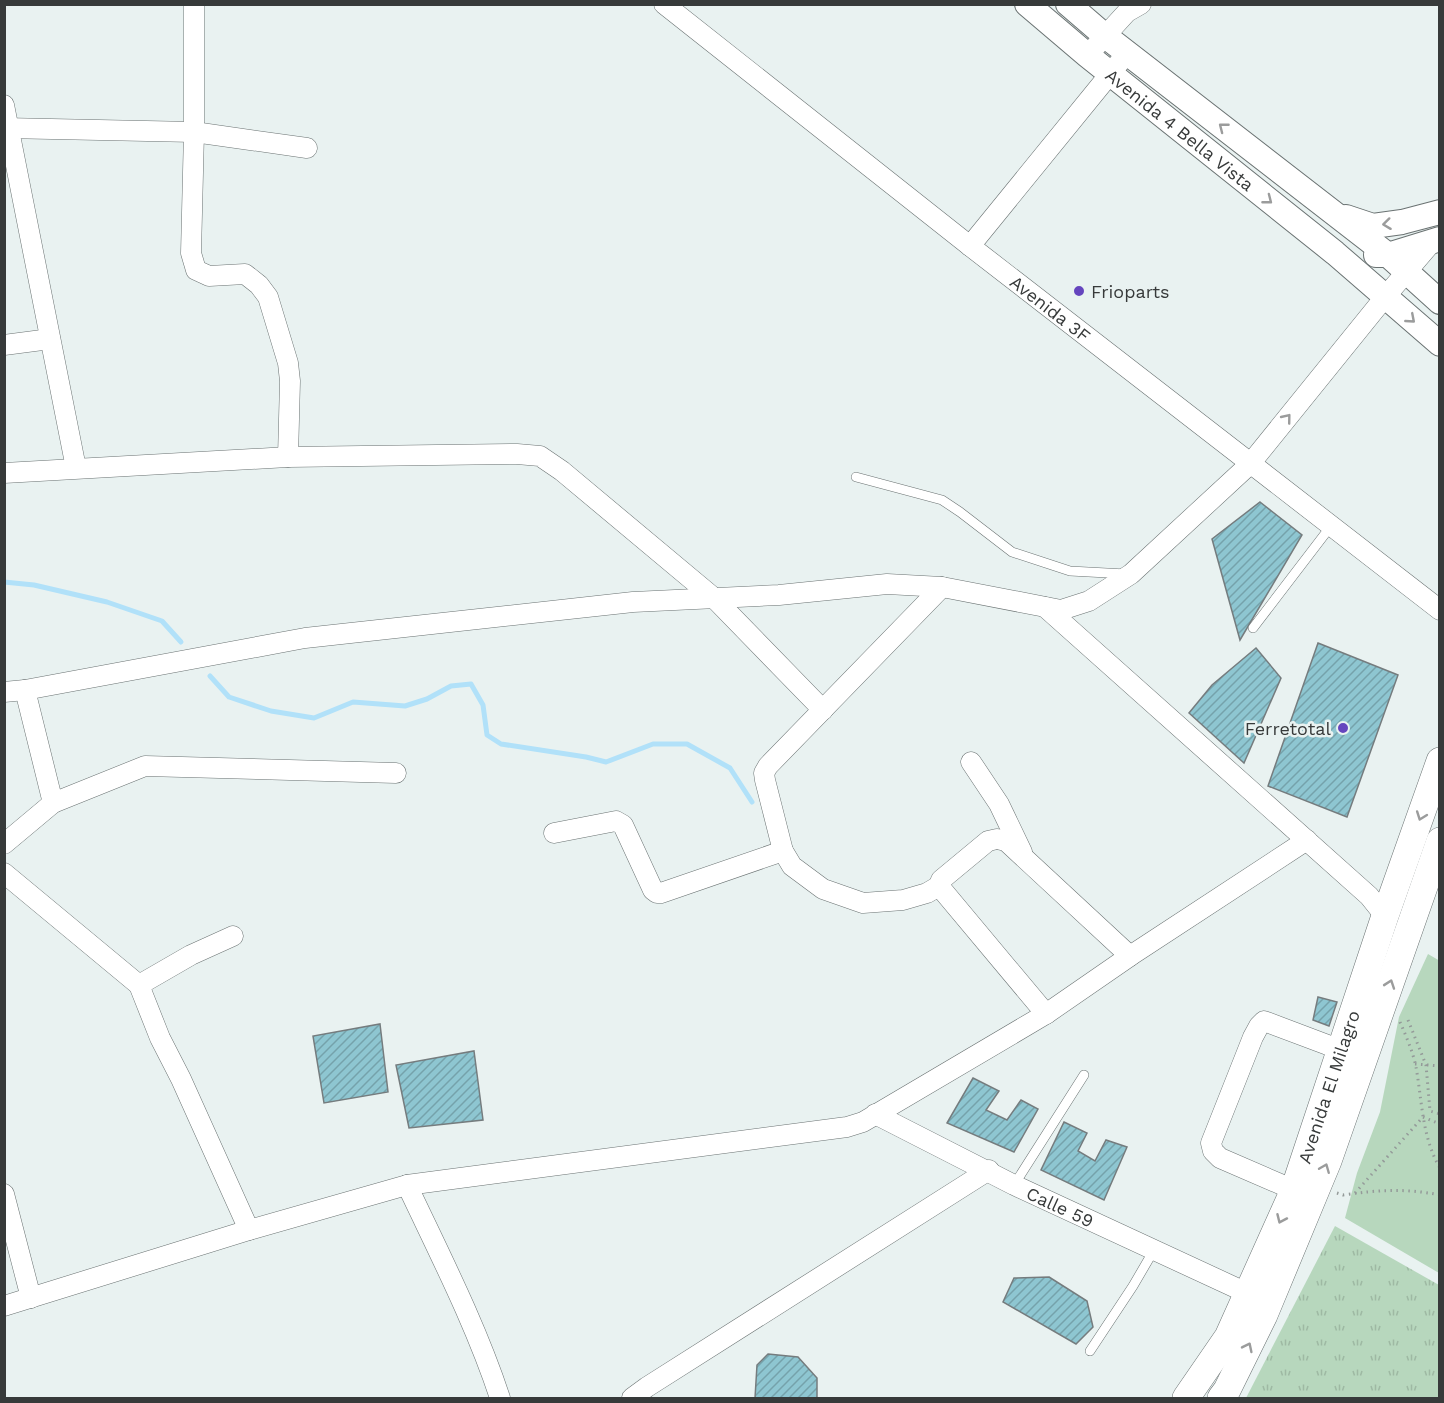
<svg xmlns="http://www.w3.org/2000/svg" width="1444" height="1403" font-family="'Work Sans',sans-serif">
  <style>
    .grass { fill: url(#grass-tufts) }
    .park { fill: #b7d7bd }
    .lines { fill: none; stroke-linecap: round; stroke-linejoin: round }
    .stream { stroke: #b1e1f9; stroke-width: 5 }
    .building { fill: url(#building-hatch); stroke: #757c7e; stroke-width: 1.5 }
    .service-casing { stroke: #6a7272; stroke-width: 10 }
    .minor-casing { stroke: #6a7272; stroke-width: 21 }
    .tertiary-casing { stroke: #6a7272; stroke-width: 26 }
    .secondary-casing { stroke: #6a7272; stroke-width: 28 }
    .path { stroke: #949a99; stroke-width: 3; stroke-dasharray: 1.5 4.5; stroke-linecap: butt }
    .service { stroke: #fff; stroke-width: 9 }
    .minor { stroke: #fff; stroke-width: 20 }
    .tertiary { stroke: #fff; stroke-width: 24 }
    .secondary { stroke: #fff; stroke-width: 27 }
    .oneway { stroke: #9b9c9c }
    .poi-dot { fill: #6545be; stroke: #e9f2f1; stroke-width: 2 }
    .labels { text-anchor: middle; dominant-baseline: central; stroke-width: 5; stroke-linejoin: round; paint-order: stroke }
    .street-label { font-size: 18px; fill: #373a3a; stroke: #e9f2f1 }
    .poi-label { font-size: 18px; fill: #373a3a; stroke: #e9f2f1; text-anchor: start }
  </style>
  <defs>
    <pattern id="grass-tufts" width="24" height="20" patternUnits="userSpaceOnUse" patternTransform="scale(1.5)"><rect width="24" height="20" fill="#b7d7bd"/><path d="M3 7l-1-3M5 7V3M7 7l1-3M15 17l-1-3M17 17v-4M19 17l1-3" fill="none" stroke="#9eb9a3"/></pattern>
    <pattern id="building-hatch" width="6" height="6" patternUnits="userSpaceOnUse" patternTransform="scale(1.5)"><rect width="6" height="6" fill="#8ec6d1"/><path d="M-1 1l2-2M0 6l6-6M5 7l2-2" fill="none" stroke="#75a2ab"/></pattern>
  </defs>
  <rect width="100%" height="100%" fill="#e9f2f1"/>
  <path class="grass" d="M 1335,1226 L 1439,1285 L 1439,1398 L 1246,1398 Z"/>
  <path class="park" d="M 1428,954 L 1440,961 L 1439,1273 L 1345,1218 L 1357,1173 L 1380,1112 L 1399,1017 Z"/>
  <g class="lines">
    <g class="stream">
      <path d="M 4,582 L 34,585 L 107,602 L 162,621 L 181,642"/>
      <path d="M 210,676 L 229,697 L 271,711 L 314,718 L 353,702 L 405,706 L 427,699 L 451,686 L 471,684 L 483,705 L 487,735 L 501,744 L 586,757 L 606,762 L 653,744 L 687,744 L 730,768 L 752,802"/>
    </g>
  </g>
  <g class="building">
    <path d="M 1260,502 L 1302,535 L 1240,640 L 1212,539 Z"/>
    <path d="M 1318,643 L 1398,675 L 1347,817 L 1268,786 Z"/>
    <path d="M 1256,648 L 1281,678 L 1244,763 L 1189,713 L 1212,685 Z"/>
    <path d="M 1318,997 L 1337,1002 L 1329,1026 L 1313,1020 Z"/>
    <path d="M 380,1024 L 388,1092 L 324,1103 L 313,1036 Z"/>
    <path d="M 474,1051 L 483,1120 L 409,1128 L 396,1065 Z"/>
    <path d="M 973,1078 L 999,1091 L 986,1110 L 1007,1120 L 1021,1100 L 1038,1109 L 1014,1152 L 947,1123 Z"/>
    <path d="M 1064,1122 L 1087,1133 L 1078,1151 L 1095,1161 L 1106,1140 L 1127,1147 L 1104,1200 L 1041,1170 Z"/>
    <path d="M 1049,1277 L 1087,1301 L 1093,1327 L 1076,1344 L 1003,1302 L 1014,1278 Z"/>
    <path d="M 768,1354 L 798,1357 L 817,1378 L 817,1398 L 755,1398 L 757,1365 Z"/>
  </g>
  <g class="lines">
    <defs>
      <g id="service">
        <path d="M 856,477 L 942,500 L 960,512 L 1012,552 L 1070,571 L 1126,574"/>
        <path d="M 1253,628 L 1331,526"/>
        <path d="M 1014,1185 L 1084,1075"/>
        <path d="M 1090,1351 L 1133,1286 L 1154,1250"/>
      </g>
      <g id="minor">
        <path d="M 194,4 L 194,132 L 191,253 L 196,270 L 209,276 L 245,274 L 259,285 L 268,297 L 288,363 L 290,381 L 288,457"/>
        <path id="s1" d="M 664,4 L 970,246 L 1440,610"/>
        <path d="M 1095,47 L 1127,12 L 1141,4"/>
        <path d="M 4,105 L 76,468"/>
        <path d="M 4,128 L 194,132 L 307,148"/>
        <path d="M 970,246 L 1127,53"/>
        <path d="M 4,345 L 50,339"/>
        <path d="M 4,473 L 288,457 L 517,454 L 540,456 L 562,471 L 714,598 L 823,710"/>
        <path d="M 1045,607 L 1369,896 L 1385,916"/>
        <path d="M 25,690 L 53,803"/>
        <path d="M 4,692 L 25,690 L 305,638 L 633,602 L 779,595 L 887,584 L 942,587 L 1061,610 L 1089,601 L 1131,574 L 1250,464 L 1385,297 L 1432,242"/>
        <path d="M 971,762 L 999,804 L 1022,852"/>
        <path d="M 554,833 L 616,821 L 623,825 L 653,890 L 657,893 L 661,893 L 783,851 L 765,780 L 764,773 L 768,766 L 942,587"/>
        <path d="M 4,844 L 53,803 L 145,766 L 396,773"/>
        <path d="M 783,851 L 792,866 L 823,889 L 863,903 L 903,900 L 927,893 L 939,886"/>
        <path d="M 4,873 L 139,985 L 160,1038 L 181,1079 L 249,1230"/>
        <path d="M 139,985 L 191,955 L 233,936"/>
        <path d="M 1046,1014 L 939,886 L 941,880 L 988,841 L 997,839 L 1006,841 L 1130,956"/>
        <path id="s2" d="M 875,1114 L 1014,1185 L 1247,1293"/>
        <path d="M 407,1185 C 440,1255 476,1325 500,1398"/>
        <path d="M 1294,1190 L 1220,1158 L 1213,1151 L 1211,1143 L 1253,1037 L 1259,1026 L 1264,1021 L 1341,1050"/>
        <path d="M 4,1194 L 31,1298"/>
        <path d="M 4,1306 L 249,1230 L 407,1185 L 847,1127 L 863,1122 L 1046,1014 L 1130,956 L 1307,840"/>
        <path d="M 632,1398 L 647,1387 L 989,1170"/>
      </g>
      <g id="tertiary">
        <path id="s3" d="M 1027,4 L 1087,55 L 1335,253 L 1440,344"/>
        <path d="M 1068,4 L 1104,35 L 1388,255 L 1440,302"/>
        <path d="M 1346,217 L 1373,226 L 1402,222 L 1440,212"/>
        <path d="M 1376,255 L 1388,255 L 1440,239"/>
      </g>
      <g id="secondary">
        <path id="s4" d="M 1186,1398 L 1228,1337 L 1294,1190 L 1385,916 L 1440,761"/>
        <path d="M 1221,1398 L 1227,1390 L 1264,1315 L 1328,1161 L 1440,841"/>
      </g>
    </defs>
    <use href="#service" class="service-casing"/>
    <use href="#minor" class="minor-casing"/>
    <use href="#tertiary" class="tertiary-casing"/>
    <use href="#secondary" class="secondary-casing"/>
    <g class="path">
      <path d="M 1408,1020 L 1426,1065 L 1430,1111 L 1440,1114"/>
      <path d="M 1400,1022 C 1406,1036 1413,1052 1416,1067 C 1422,1100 1422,1138 1440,1168"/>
      <path d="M 1415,1064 L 1440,1066"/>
      <path d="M 1337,1193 L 1343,1195 C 1378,1190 1404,1188 1440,1195"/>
      <path d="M 1355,1193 L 1423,1117 L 1440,1124"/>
    </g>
    <use href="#service" class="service"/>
    <use href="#minor" class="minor"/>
    <use href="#tertiary" class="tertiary"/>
    <use href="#secondary" class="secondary"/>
  </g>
  <defs><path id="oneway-chevron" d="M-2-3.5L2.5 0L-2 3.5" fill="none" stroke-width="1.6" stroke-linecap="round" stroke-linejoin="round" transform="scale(1.5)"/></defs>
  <g class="oneway">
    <use href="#oneway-chevron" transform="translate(1223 127) rotate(-142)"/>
    <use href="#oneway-chevron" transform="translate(1268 200) rotate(38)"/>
    <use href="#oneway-chevron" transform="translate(1387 224) rotate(173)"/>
    <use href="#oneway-chevron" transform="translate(1411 319) rotate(41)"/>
    <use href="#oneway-chevron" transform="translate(1287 418) rotate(-51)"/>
    <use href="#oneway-chevron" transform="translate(1421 816) rotate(110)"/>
    <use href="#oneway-chevron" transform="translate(1390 984) rotate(-71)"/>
    <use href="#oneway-chevron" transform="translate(1325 1168) rotate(-68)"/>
    <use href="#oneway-chevron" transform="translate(1281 1219) rotate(114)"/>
    <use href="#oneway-chevron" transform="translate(1248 1347) rotate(-64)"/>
  </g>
  <g class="poi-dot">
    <circle cx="1079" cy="291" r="6"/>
    <circle cx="1343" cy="728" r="6"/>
  </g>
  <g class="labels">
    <g class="street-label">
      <text stroke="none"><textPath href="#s3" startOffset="198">Avenida 4 Bella Vista</textPath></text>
      <text stroke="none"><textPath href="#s1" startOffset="492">Avenida 3F</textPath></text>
      <text stroke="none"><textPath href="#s4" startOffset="344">Avenida El Milagro</textPath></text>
      <text stroke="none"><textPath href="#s2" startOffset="207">Calle 59</textPath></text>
    </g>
    <g class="poi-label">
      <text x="1091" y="291">Frioparts</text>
      <text x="1331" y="728" text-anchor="end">Ferretotal</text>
    </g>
  </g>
  <rect width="1444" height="1403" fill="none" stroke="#373a3a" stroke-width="12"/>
</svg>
